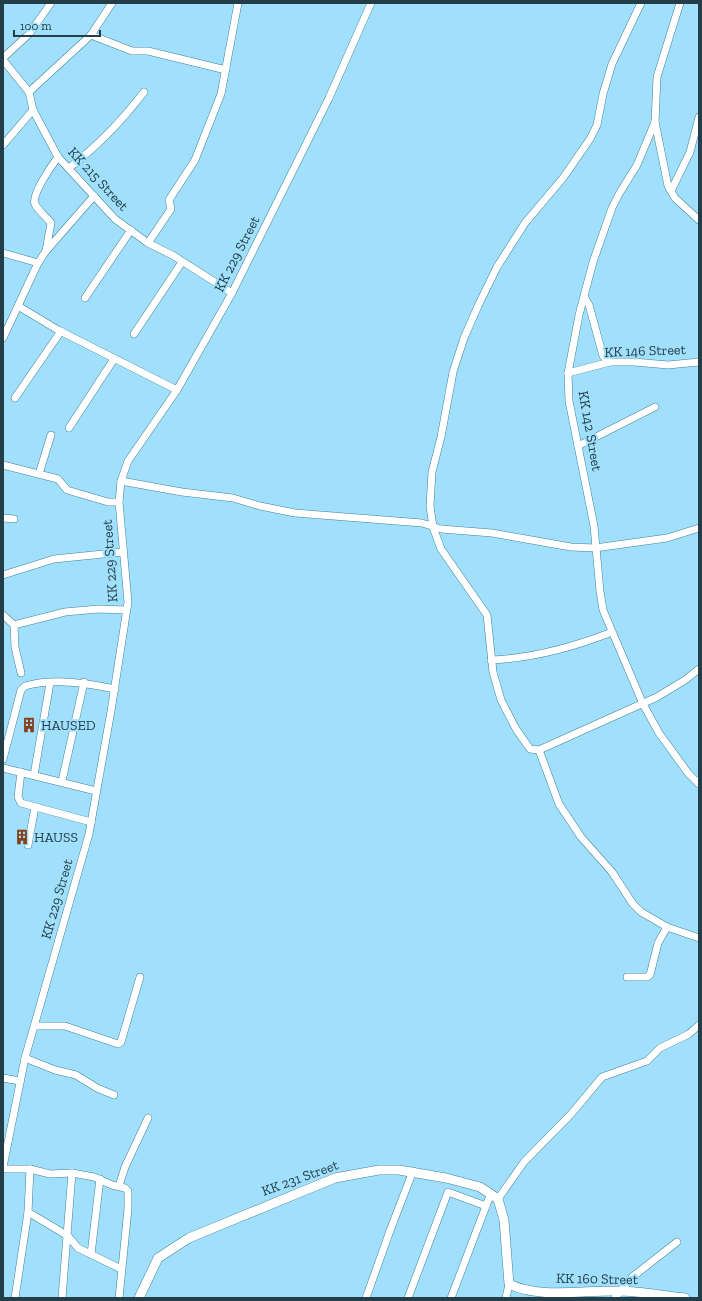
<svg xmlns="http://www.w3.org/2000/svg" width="702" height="1301" font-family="'Zilla Slab',serif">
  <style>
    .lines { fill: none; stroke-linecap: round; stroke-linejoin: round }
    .minor-casing { stroke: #42809a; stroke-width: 8 }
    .major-casing { stroke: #42809a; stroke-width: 10 }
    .minor { stroke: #fff; stroke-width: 7 }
    .major { stroke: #fff; stroke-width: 9 }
    .labels { text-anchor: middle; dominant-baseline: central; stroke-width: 4; stroke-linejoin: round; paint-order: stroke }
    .street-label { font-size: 14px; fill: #243e49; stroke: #a0e0fc }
    .poi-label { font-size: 14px; fill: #243e49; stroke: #a0e0fc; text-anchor: start }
  </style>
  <rect width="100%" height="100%" fill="#a0e0fc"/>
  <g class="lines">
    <defs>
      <g id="minor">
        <path d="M 641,3 L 612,64 L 603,94 L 597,125 L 590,139 L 563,178 L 525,223 L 497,267 L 478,306 L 464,338 L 453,372 L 441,437 L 432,472 L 430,506 L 433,527 L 441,549 L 487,615 L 493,672 L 501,700 L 516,729 L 530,749 L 539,750 L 657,697 L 685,680 L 699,669"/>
        <path d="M 680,3 L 657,77 L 655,122 L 637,165 L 619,194 L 612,208 L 593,262 L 579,315 L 568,373 L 569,401 L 594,526 L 600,591 L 603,610 L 643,704 L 659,733 L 688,773 L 699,784"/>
        <path d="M 91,35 L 132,51 L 148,51 L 226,70"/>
        <path d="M 3,58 L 29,34 L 51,3"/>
        <path d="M 3,60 L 29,92 L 33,110 L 58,157 L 115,219 L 148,243 L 174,256 L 232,293"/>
        <path d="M 29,92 L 91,35 L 112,3"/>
        <path d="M 655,122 L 668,186 L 675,198 L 699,220"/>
        <path d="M 3,145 L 33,110"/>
        <path d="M 69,168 C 99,145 121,122 144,92"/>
        <path d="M 671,191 L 690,152 L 699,117"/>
        <path d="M 148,243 L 171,209 L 169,200 L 195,160 L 221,94 L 238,3"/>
        <path d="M 46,251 L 94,196"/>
        <path d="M 3,253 L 38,263"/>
        <path d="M 85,298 L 131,230"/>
        <path d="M 585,298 L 589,305 L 603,356 L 610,362"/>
        <path d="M 18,306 L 58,330 L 177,390"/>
        <path d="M 134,334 L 182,262"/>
        <path d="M 3,338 L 38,263 L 46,251 L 51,223 C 47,217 38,211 35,204 C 31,195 52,165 58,157"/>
        <path d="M 568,373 L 610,362 L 634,362 L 668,365 L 699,362"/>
        <path d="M 15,398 L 61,331"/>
        <path d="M 69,428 L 114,359"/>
        <path d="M 578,446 L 655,407"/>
        <path d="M 3,465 L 58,479 L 67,490 L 108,502 L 119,502"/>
        <path d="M 39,474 L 51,435"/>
        <path d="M 121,481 L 182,492 L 233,498 L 260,506 L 295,513 L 422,523 L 441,529 L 492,533 L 571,547 L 595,548 L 667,538 L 699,528"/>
        <path d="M 3,518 L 14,519"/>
        <path d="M 3,575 L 54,559 L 123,552"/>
        <path d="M 3,615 L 14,625 L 65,612 L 98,609 L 126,610"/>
        <path d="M 14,625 L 15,647 L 21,673"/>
        <path d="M 491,660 C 533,658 574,647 612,632"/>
        <path d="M 539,750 L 559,804 L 581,837 L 612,872 L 633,904 L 641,912 L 667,927 L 699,938"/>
        <path d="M 3,759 L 21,690 L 25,686 C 54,678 86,683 115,689"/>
        <path d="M 3,768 L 96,791"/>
        <path d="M 21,772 L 18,797 L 21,803 L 91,822"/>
        <path d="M 34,775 L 50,683"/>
        <path d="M 62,781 L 84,682"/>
        <path d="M 28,845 L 35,807"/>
        <path d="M 627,977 L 647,977 L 650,975 L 658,943 L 667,927"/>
        <path d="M 35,1026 L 65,1026 L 118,1044 L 121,1042 L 140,977"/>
        <path d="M 25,1058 L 55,1070 L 76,1075 L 97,1088 L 114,1095"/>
        <path d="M 3,1078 L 20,1081"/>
        <path d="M 3,1167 L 25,1058 L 89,834 L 111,711 L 128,602 L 119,502 L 121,481 L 128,461 L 177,390 L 232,293 L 329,98 L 371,3"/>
        <path d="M 3,1169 L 30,1169 L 50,1174 L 72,1173 L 94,1177 L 112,1185 L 125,1188 L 128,1191 L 128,1209 L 119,1298"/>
        <path d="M 119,1186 L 125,1167 L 148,1118"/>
        <path d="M 498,1199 L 524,1162 L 572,1113 L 602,1077 L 647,1061 L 660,1048 L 689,1034 L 699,1025"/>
        <path d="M 28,1212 L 68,1236 L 78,1248 L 121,1269"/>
        <path d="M 91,1254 L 100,1179"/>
        <path d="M 15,1298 L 28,1212 L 30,1169"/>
        <path d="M 62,1298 L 72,1173"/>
        <path d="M 366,1298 L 391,1228 L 413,1171"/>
        <path d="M 408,1298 L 448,1192 L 486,1206"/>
        <path d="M 451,1298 L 491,1193"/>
        <path d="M 506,1298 L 509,1284"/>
        <path d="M 615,1298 L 631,1278 L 677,1242"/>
      </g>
      <path id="major" d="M 139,1298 L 158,1258 L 189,1238 L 335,1178 L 379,1170 L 399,1170 L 446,1178 L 480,1187 L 498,1199 L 504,1220 L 509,1284 C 539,1299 584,1290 618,1291 C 640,1291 663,1296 685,1298"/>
    </defs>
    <use href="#minor" class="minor-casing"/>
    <use href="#major" class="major-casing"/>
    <use href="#minor" class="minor"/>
    <use href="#major" class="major"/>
  </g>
  <defs>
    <symbol id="building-bare" viewBox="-9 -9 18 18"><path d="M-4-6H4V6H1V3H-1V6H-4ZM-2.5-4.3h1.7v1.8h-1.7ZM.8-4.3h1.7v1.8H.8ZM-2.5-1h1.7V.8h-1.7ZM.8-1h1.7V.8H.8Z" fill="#864119" stroke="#a0e0fc" stroke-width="2.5" paint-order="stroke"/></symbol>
  </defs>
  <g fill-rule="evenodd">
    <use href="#building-bare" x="18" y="714" width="22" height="22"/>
    <use href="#building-bare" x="11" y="826" width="22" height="22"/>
  </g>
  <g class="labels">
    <g class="street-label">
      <text transform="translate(98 179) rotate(47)">KK 215 Street</text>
      <text transform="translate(237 254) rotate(-63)">KK 229 Street</text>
      <text transform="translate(645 351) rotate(-2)">KK 146 Street</text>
      <text transform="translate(590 431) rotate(80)">KK 142 Street</text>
      <text transform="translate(110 561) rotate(-94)">KK 229 Street</text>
      <text transform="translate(57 899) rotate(-74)">KK 229 Street</text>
      <text transform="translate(300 1178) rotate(-20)">KK 231 Street</text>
      <text transform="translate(597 1279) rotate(1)">KK 160 Street</text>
    </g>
    <g class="poi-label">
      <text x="41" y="725">HAUSED</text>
      <text x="34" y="837">HAUSS</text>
    </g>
  </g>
  <rect width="702" height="1301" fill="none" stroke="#243e49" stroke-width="8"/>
  <path d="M14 30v6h86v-6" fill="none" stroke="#243e49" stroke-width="2"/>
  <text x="20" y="30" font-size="12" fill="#243e49" stroke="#a0e0fc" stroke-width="3" paint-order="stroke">100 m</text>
</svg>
